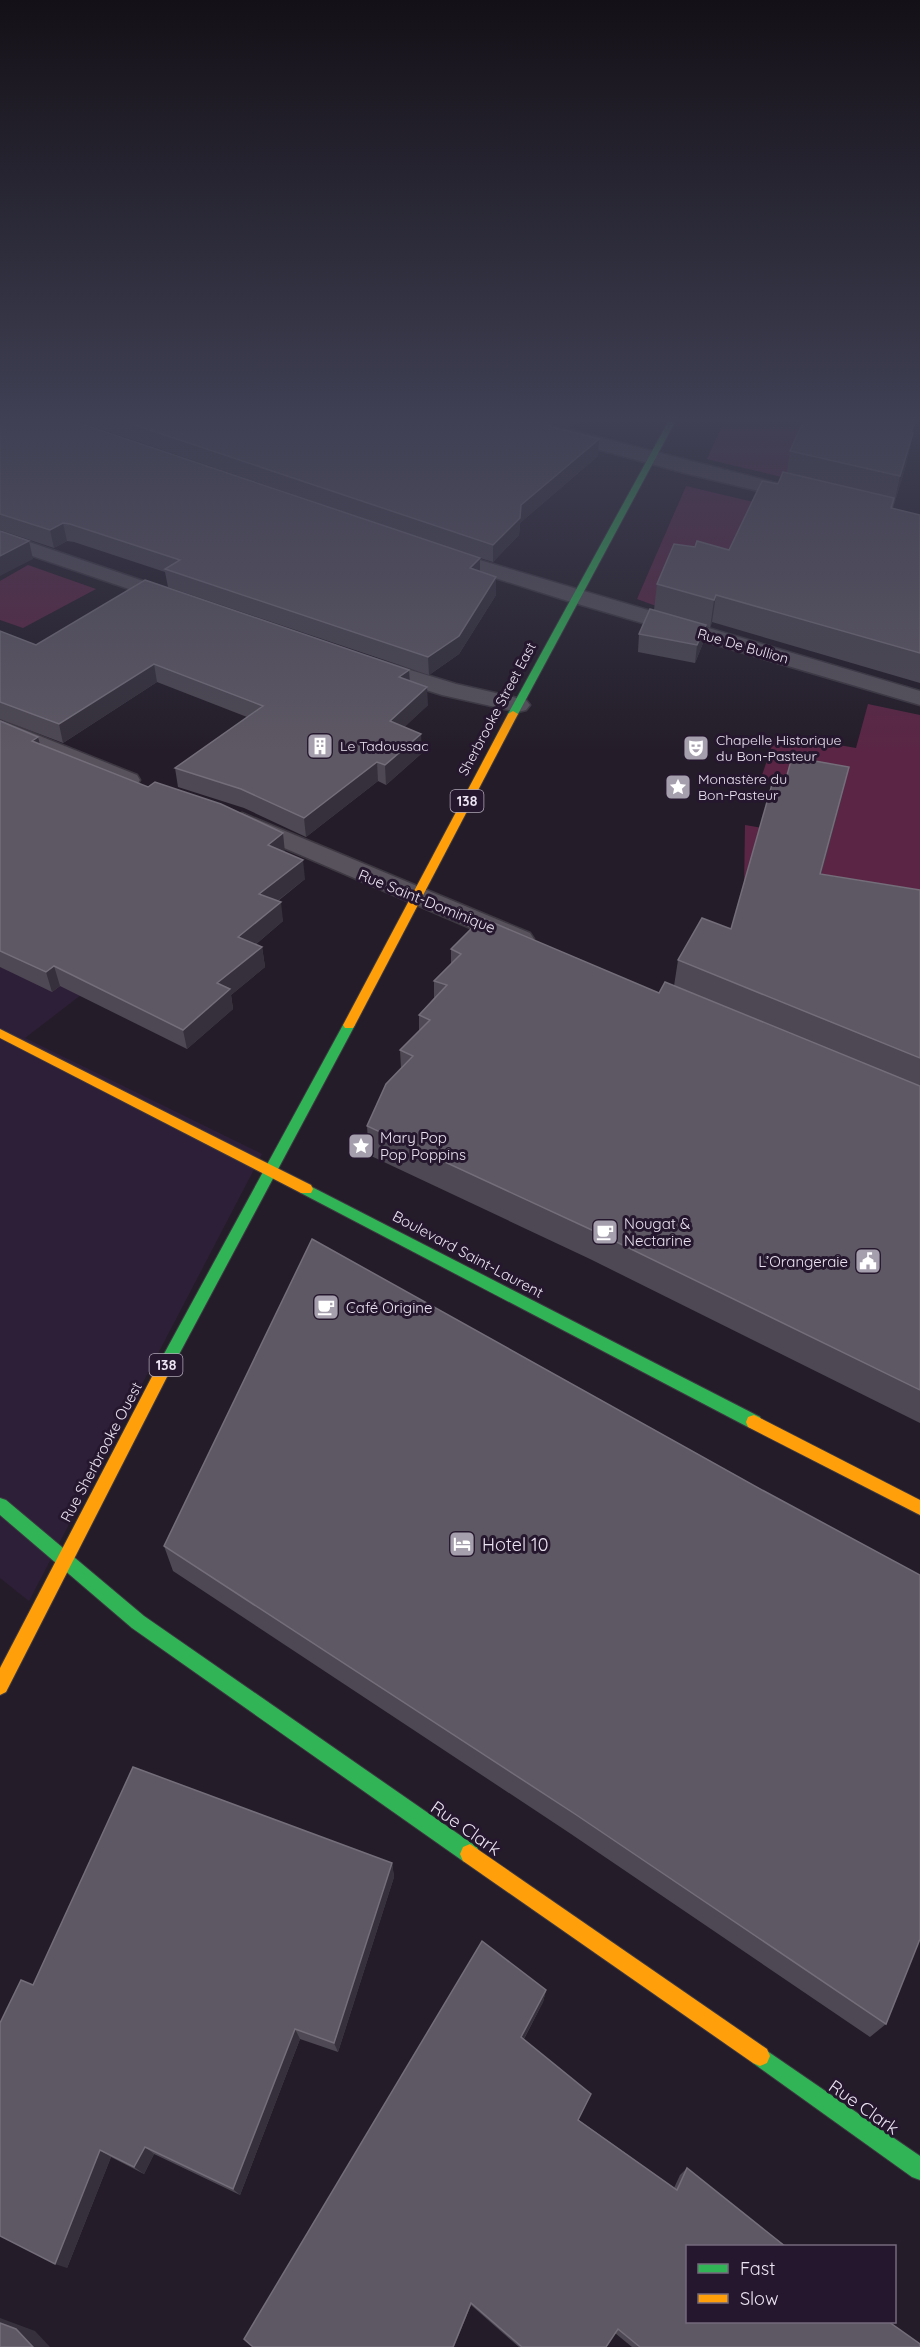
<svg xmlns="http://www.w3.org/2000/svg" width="920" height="2347" font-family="Quicksand,sans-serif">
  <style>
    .built { fill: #2e1f39 }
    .green { fill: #5b2645 }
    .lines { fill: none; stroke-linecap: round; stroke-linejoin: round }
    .street-casing { stroke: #3d3842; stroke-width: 3 }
    .fast-casing { stroke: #3d3842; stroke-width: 2 }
    .slow-casing { stroke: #3d3842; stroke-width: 2 }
    .street { fill: #57525c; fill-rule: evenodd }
    .fast { fill: #30b455; fill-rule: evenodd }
    .slow { fill: #ff9f0a; fill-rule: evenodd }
    .wall { fill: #4d4853 }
    .shaded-wall { fill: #35303b }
    .building { fill: #5e5864; stroke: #746e7a; stroke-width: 1.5 }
    .labels { text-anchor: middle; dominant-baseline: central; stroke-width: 6; stroke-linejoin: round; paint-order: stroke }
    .far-street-label { font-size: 14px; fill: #ebe3f2; stroke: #25182e }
    .far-poi-label { font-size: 14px; fill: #ebe3f2; stroke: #25182e; text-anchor: start }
    .shield { fill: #25182e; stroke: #b0a6b7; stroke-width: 1.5 }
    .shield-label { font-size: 14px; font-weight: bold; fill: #ebe3f2 }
    .street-label { font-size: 15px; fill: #ebe3f2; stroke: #25182e }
    .poi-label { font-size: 15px; fill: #ebe3f2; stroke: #25182e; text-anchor: start }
    .near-poi-label { font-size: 18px; fill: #ebe3f2; stroke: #25182e; text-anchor: start }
    .near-street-label { font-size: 18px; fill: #ebe3f2; stroke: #25182e }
  </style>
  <rect width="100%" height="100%" fill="#241d29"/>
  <path class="built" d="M 0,833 L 168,928 L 25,1038 L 262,1154 L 29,1601 L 0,1578 Z"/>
  <g class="green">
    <path d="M 724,422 L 823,422 L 798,481 L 707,459 Z"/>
    <path d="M 686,486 L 883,533 L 656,606 L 637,599 Z"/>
    <path d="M 28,565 L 96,589 L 23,628 L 0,620 L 0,581 Z"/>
    <path d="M 868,704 L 920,715 L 920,920 L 744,893 L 745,825 L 830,840 L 841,797 L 760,781 L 776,734 L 856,748 Z"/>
  </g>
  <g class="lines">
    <defs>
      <g id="street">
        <path d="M 510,422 L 540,422 L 811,492 L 813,496 L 804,502 L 688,474 L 512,426 Z"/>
        <path d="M 0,532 L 187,596 L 191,600 L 187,604 L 173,604 L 0,545 Z"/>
        <path d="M 439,548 L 920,691 L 920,705 L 568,601 L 432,558 L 429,554 L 432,550 Z"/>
        <path d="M 368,657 L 456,684 L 526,700 L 530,705 L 526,710 L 518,712 L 442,695 L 360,669 L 357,664 L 360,659 Z"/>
        <path d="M 0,720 L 137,775 L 140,780 L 137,785 L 128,787 L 119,785 L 0,736 Z"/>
        <path d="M 242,813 L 530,933 L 534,939 L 530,945 L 520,948 L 510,945 L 233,826 L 229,821 L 233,816 Z"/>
      </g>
      <g id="fast">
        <path d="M 668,422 L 675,422 L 518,714 L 510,716 L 508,714 Z"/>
        <path d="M 349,1021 L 355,1025 L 168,1375 L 163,1376 L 158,1375 L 155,1370 L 158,1365 L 343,1025 Z"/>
        <path d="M 306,1184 L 760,1417 L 762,1422 L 760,1427 L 754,1429 L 748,1427 L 301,1193 L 299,1189 L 301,1185 Z"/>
        <path d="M 0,1498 L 6,1500 L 144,1616 L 477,1847 L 480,1854 L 477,1861 L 470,1864 L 463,1861 L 132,1628 L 0,1515 Z"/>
        <path d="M 760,2046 L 920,2156 L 920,2180 L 912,2177 L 753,2063 L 750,2056 L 753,2049 Z"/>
      </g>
      <g id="slow">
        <path d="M 513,711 L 518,714 L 355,1025 L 353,1028 L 345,1028 L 343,1025 L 508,714 Z"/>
        <path d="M 0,1029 L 311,1185 L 313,1189 L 311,1193 L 301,1193 L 0,1038 Z"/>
        <path d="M 163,1364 L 168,1365 L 171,1370 L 168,1375 L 6,1692 L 0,1695 L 0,1668 L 158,1365 Z"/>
        <path d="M 754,1415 L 920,1500 L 920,1515 L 748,1427 L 746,1422 L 748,1417 Z"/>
        <path d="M 470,1844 L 767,2049 L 770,2056 L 767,2063 L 760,2066 L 753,2063 L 463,1861 L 460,1854 L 463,1847 Z"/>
      </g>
    </defs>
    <use href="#street" class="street-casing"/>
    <use href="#fast" class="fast-casing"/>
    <use href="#slow" class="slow-casing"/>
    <use href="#street" class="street"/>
    <use href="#fast" class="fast"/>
    <use href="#slow" class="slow"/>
  </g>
  <g class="wall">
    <path d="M 0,422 L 383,525 L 80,422 L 577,422 L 569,428 L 553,423 L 553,427 L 598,456 L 520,523 L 519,535 L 493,562 L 480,558 L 480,572 L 496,595 L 459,654 L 429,675 L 168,587 L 165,572 L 74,542 L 67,541 L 54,548 L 0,530 Z"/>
    <path d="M 913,433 L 906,465 L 893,508 L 920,515 L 920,683 L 712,622 L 710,628 L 706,626 L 703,643 L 695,663 L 638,652 L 639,634 L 654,610 L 657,584 L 695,547 L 729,550 L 787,473 L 790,451 Z"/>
    <path d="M 0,631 L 36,645 L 409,670 L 410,681 L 428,705 L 404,727 L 422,753 L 386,785 L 378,781 L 306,837 L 244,808 L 178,787 L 175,768 L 247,717 L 157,682 L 63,743 L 0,719 Z"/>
    <path d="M 0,721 L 40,744 L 285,852 L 305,879 L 278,901 L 283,921 L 255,945 L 262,947 L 265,967 L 231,995 L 233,1009 L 187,1049 L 60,986 L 52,992 L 0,967 Z"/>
    <path d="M 842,796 L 821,875 L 920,890 L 920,1423 L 590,1259 L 369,1155 L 367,1126 L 401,1068 L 400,1050 L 419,1031 L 419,1015 L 434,998 L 434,981 L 451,964 L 451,949 L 659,993 L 674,986 L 678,960 L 731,929 Z"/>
    <path d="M 312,1239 L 886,2024 L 870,2037 L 571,1834 L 173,1571 L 164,1546 Z"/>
    <path d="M 392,1863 L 394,1877 L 338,2052 L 300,2039 L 240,2195 L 154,2154 L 144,2174 L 111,2157 L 67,2268 L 33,1985 Z"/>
    <path d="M 546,1990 L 543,2002 L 524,2039 L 579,2120 L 674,2188 L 680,2175 L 687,2168 L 775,2238 L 920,2347 L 632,2347 L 615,2333 L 606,2347 L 519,2347 L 471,2305 L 454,2347 L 253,2347 Z"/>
  </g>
  <g class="shaded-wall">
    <path d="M 570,422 L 577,422 L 569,428 Z"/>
    <path d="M 914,422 L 916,422 L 903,465 Z"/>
    <path d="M 913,433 L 906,465 L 893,508 L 900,476 Z"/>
    <path d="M 599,439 L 598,456 L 520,523 L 519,535 L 493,562 L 493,545 L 521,505 Z"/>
    <path d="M 63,523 L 67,541 L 54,548 L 50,530 Z"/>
    <path d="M 29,541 L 33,559 L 0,576 L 0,556 Z"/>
    <path d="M 480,558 L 480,575 L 470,568 Z"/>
    <path d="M 496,577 L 496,595 L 459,654 L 429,675 L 428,657 Z"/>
    <path d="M 716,595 L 712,622 L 710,628 L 714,600 Z"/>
    <path d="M 706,625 L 703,643 L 695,663 L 697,645 Z"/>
    <path d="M 154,664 L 157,682 L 63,743 L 59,724 Z"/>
    <path d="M 409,670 L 410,688 L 399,677 Z"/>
    <path d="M 427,687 L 428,705 L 391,740 L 390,721 Z"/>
    <path d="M 421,734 L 422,753 L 386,785 L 385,765 Z"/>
    <path d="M 38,737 L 43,756 L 32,741 Z"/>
    <path d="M 377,762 L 378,781 L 306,837 L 304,818 Z"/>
    <path d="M 849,767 L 842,796 L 813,904 L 820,874 Z"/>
    <path d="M 283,833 L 285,853 L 268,845 Z"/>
    <path d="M 303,860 L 305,879 L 262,913 L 259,894 Z"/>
    <path d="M 281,902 L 283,921 L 241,957 L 238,937 Z"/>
    <path d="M 262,947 L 265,967 L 231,995 L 233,1009 L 187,1049 L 183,1030 L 217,983 Z"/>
    <path d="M 54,966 L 60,986 L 52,992 L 46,972 Z"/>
    <path d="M 392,1863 L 394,1877 L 338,2052 L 334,2043 Z"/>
    <path d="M 546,1990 L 543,2002 L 519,2048 L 521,2037 Z"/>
    <path d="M 295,2029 L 300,2039 L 240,2195 L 233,2189 Z"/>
    <path d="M 145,2147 L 154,2154 L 144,2174 L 134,2167 Z"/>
    <path d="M 100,2150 L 111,2157 L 67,2268 L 55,2264 Z"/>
    <path d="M 0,2318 L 35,2331 L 50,2347 L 33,2347 L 0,2323 Z"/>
  </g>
  <g class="building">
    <path d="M 0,422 L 76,422 L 480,558 L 470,568 L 496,577 L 459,636 L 428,657 L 165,569 L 180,560 L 70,524 L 63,523 L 50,530 L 0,514 Z"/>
    <path d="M 126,422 L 552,422 L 553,423 L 548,426 L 599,439 L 521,505 L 520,518 L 493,545 Z"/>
    <path d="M 803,422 L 914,422 L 911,433 L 913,433 L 900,476 L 790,451 Z"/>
    <path d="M 783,472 L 894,498 L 891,508 L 920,515 L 920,653 L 716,595 L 714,600 L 657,584 L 674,544 L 695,547 L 697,541 L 729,550 L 762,481 L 778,484 Z"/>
    <path d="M 0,531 L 29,541 L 0,556 Z"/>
    <path d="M 145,580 L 409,670 L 399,677 L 427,687 L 390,721 L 421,734 L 385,765 L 377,762 L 304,818 L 241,789 L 175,768 L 263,706 L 154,664 L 59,724 L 0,702 L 0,631 L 36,645 Z"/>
    <path d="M 650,609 L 706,625 L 697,645 L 639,634 Z"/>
    <path d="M 0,721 L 38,737 L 32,741 L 148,787 L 155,782 L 221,804 L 283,833 L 268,845 L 303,860 L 259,894 L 281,902 L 238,937 L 262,947 L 217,983 L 230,989 L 183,1030 L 54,966 L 46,972 L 0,951 Z"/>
    <path d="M 792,757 L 849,767 L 820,874 L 920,890 L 920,1058 L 678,960 L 702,918 L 731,929 L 774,777 L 786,779 Z"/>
    <path d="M 482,918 L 659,993 L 665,982 L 920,1086 L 920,1390 L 594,1231 L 367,1126 L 386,1084 L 413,1056 L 400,1050 L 430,1020 L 419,1015 L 447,985 L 434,981 L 461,954 L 451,949 Z"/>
    <path d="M 312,1239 L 764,1491 L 920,1575 L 920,1939 L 886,2024 L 575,1814 L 164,1546 Z"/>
    <path d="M 133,1767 L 392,1863 L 334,2043 L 295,2029 L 233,2189 L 145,2147 L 134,2167 L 100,2150 L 55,2264 L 0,2236 L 0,2023 L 21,1980 L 33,1985 Z"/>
    <path d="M 482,1941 L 546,1990 L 521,2037 L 591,2094 L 578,2120 L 677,2190 L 687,2168 L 786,2247 L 687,2247 L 687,2322 L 889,2322 L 920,2344 L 920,2347 L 640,2347 L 618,2329 L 606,2347 L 522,2347 L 471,2303 L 453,2347 L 253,2347 L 244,2339 Z"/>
    <path d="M 0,2323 L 16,2329 L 33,2347 L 0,2347 Z"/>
  </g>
  <linearGradient id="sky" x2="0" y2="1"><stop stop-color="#141017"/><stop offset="0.56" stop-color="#3f4054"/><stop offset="1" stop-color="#3f4054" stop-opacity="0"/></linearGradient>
  <rect width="920" height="751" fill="url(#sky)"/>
  <defs>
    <symbol id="building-square" viewBox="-11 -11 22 22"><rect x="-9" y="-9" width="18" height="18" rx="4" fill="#a59eac" stroke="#25182e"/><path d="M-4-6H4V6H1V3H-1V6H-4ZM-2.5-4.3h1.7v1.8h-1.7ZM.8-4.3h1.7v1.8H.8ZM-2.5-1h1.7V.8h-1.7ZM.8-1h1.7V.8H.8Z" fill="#fff"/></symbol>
    <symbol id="theatre-square" viewBox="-11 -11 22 22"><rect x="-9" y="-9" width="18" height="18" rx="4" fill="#a59eac" stroke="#25182e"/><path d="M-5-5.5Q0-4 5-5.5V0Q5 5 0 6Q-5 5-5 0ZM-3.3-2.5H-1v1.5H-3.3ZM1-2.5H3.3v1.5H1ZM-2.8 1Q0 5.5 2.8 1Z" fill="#fff"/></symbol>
    <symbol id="sight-square" viewBox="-11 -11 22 22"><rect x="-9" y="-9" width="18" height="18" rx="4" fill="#a59eac" stroke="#25182e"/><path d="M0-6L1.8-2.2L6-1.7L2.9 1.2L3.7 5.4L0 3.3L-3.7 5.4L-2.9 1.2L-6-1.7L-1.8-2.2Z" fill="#fff"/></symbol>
    <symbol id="cafe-square" viewBox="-11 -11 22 22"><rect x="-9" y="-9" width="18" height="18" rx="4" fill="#a59eac" stroke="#25182e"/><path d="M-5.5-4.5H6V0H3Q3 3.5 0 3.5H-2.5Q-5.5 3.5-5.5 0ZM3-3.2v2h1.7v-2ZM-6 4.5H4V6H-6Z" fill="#fff"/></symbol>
    <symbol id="civic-square" viewBox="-11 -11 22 22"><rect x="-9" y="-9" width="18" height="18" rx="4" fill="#a59eac" stroke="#25182e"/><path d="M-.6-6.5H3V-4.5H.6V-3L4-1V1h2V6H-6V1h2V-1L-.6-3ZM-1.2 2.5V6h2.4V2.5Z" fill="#fff"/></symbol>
    <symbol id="hotel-square" viewBox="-11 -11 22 22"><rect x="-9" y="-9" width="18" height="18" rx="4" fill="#a59eac" stroke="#25182e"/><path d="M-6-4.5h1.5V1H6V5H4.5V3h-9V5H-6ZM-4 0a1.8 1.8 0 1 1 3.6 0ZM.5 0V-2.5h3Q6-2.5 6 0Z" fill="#fff"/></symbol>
  </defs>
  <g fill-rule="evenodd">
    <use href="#building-square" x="305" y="731" width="30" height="30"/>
    <use href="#theatre-square" x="681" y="733" width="30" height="30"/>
    <use href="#sight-square" x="663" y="772" width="30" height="30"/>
    <use href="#sight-square" x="346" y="1131" width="30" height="30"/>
    <use href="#cafe-square" x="590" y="1217" width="30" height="30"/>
    <use href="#civic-square" x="853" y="1246" width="30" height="30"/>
    <use href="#cafe-square" x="311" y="1292" width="30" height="30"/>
    <use href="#hotel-square" x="447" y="1529" width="30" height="30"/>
  </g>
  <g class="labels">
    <g class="far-street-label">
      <text transform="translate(743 646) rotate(16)">Rue De Bullion</text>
      <text transform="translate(497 709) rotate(-62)">Sherbrooke Street East</text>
    </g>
    <g class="far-poi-label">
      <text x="716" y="740">Chapelle Historique<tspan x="716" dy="16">du Bon-Pasteur</tspan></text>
      <text x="340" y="746">Le Tadoussac</text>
      <text x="698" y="779">Monastère du<tspan x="698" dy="16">Bon-Pasteur</tspan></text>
    </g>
    <g class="shield">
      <rect x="450.5" y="790" width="33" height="22" rx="4.5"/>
      <rect x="149.5" y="1354" width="33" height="22" rx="4.5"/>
    </g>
    <g class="shield-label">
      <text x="467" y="801">138</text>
      <text x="166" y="1365">138</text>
    </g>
    <g class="street-label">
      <text transform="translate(427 901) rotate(22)">Rue Saint-Dominique</text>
      <text transform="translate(468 1254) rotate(28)">Boulevard Saint-Laurent</text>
      <text transform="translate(101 1452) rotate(-62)">Rue Sherbrooke Ouest</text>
    </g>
    <g class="poi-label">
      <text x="380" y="1137">Mary Pop<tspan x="380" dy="17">Pop Poppins</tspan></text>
      <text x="624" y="1223">Nougat &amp;<tspan x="624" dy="17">Nectarine</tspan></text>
      <text x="848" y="1261" text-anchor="end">L’Orangeraie</text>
      <text x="346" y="1307">Café Origine</text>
    </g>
    <g class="near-poi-label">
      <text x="482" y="1544">Hotel 10</text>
    </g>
    <g class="near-street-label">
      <text transform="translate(466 1828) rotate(35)">Rue Clark</text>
      <text transform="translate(864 2107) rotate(35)">Rue Clark</text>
    </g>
  </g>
  <rect x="686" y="2245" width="210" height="78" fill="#25182e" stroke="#74697c" stroke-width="1.5"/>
  <rect x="698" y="2264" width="30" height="9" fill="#30b455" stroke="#74697c" stroke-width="1.5"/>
  <text x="740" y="2275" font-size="18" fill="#ebe3f2">Fast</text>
  <rect x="698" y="2294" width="30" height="9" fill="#ff9f0a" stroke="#74697c" stroke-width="1.5"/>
  <text x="740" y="2305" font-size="18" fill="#ebe3f2">Slow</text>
</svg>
